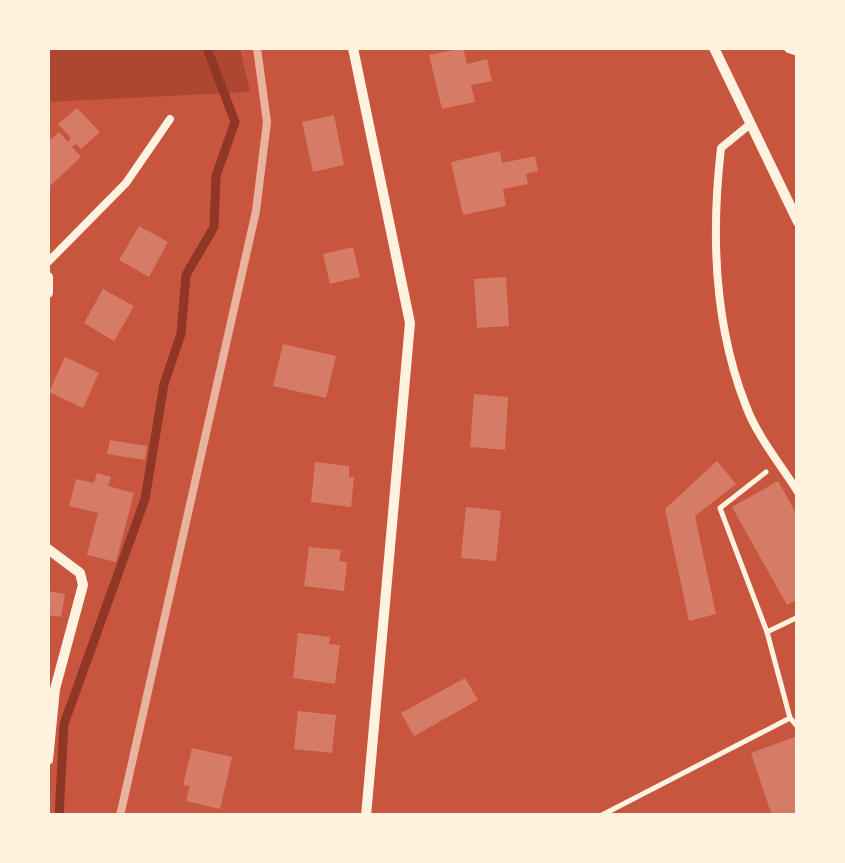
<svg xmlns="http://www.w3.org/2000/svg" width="845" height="863" font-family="'PT Sans Narrow',sans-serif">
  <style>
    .green { fill: #ae4732 }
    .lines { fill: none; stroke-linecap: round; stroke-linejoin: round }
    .stream { stroke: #8f3625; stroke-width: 9 }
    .building { fill: #d67c66 }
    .path { stroke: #fff3e0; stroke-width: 5 }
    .service { stroke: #fff3e0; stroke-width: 8 }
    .minor { stroke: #fff3e0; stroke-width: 10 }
    .rail { stroke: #e9b49f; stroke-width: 8 }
  </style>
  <rect width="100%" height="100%" fill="#c8553d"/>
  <path class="green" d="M 48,48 L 240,48 L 250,92 L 48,102 Z"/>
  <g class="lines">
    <path class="stream" d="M 59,816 L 64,724 L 145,499 L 164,384 L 181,334 L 186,275 L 214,227 L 216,176 L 235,122 L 207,48"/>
  </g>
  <g class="building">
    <path d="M 463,48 L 467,64 L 487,59 L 492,81 L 471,85 L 475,102 L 442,109 L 429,55 Z"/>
    <path d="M 77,108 L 100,132 L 81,149 L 76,144 L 72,147 L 81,157 L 48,188 L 48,142 L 59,132 L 68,142 L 71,138 L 58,124 Z"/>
    <path d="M 334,115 L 344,165 L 313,172 L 302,122 Z"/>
    <path d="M 500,151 L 502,163 L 535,156 L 538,171 L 526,174 L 528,184 L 503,189 L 506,206 L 463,215 L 451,162 Z"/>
    <path d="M 139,226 L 168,242 L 149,277 L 119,260 Z"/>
    <path d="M 353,247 L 360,277 L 330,284 L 323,254 Z"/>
    <path d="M 506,277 L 509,326 L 477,328 L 474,279 Z"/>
    <path d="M 103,289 L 134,306 L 114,341 L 84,323 Z"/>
    <path d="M 283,344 L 336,356 L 326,398 L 273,386 Z"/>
    <path d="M 65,357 L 99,373 L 83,408 L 49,392 Z"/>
    <path d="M 474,394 L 508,397 L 505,450 L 470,447 Z"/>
    <path d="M 110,440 L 147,446 L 145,460 L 107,454 Z"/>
    <path d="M 717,461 L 736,484 L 695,516 L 716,614 L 689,621 L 665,509 Z"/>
    <path d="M 315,462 L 349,466 L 349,477 L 354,477 L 351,507 L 311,502 Z"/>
    <path d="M 97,473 L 111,477 L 108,486 L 134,493 L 116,562 L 87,555 L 98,513 L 69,506 L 76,479 L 94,483 Z"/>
    <path d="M 778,481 L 798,517 L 798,599 L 787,605 L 732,507 Z"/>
    <path d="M 466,507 L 501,511 L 496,561 L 461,558 Z"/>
    <path d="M 309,547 L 341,550 L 339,561 L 347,562 L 344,591 L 304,586 Z"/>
    <path d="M 48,591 L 65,594 L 61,617 L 48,615 Z"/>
    <path d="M 298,633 L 330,637 L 329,644 L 340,645 L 335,684 L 293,678 Z"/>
    <path d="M 465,678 L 478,700 L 414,736 L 401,713 Z"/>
    <path d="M 298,711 L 336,715 L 332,753 L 294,749 Z"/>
    <path d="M 797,736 L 798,816 L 772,816 L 751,753 Z"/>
    <path d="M 192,748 L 232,757 L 220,809 L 186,801 L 190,786 L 183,785 Z"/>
  </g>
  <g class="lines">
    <g class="path">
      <path d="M 766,472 L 720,508 L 767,632"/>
      <path d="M 798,617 L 767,632 L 790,718 L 798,727"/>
      <path d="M 600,816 L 790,718"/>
    </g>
    <g class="service">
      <path d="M 749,125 L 721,148 C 711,234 714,325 746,406 C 757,436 781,465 798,492"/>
      <path d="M 48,262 L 126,183 L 170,119"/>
    </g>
    <g class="minor">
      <path d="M 353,48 L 410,323 L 366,816"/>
      <path d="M 714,48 L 798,222"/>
      <path d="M 789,48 L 798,51"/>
      <path d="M 48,277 L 48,293"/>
      <path d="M 48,549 L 80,573 L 83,585 L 55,689 L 48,760"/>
    </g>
    <path class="rail" d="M 120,816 L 256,211 L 267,122 L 257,48"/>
  </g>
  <rect width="845" height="863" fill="none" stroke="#fff3e0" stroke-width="100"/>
</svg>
